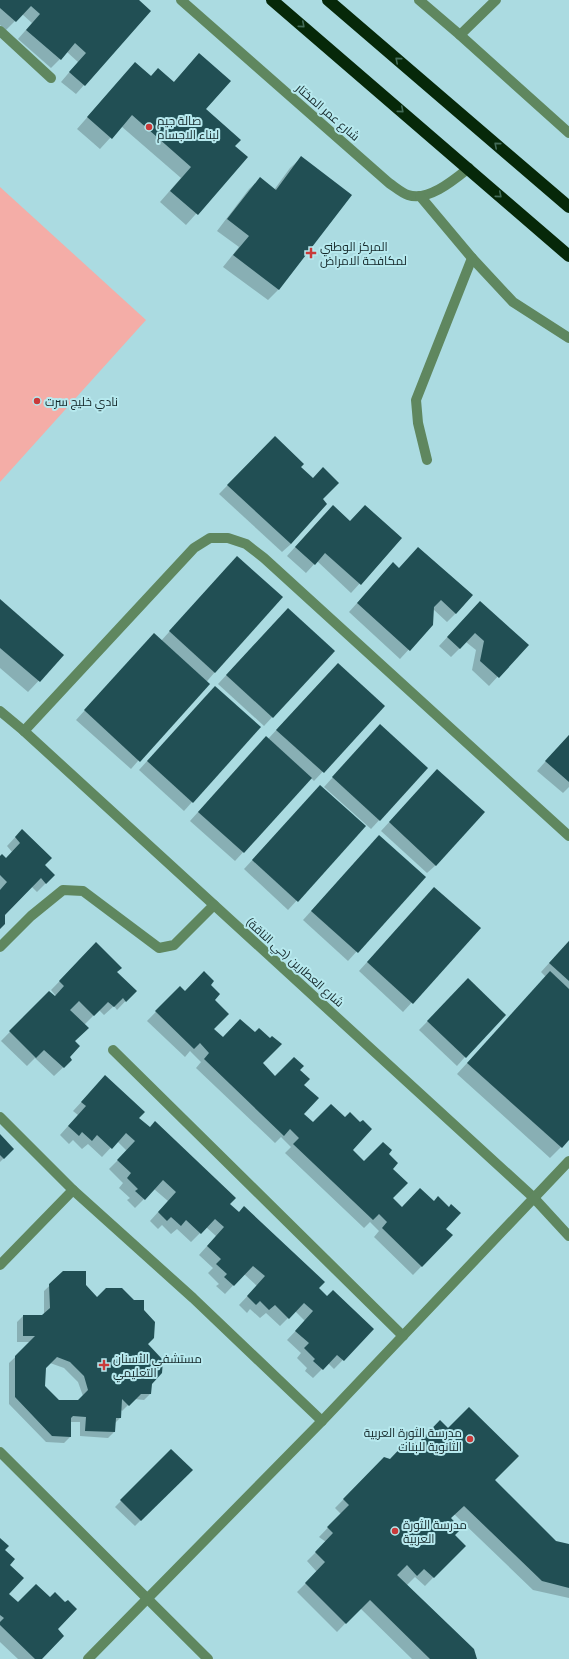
<svg xmlns="http://www.w3.org/2000/svg" width="569" height="1659" font-family="Ubuntu,Cairo,sans-serif">
  <style>
    .green { fill: #f4ada7 }
    .shadow { fill: #0003; fill-rule: evenodd }
    .building { fill: #214f54; fill-rule: evenodd }
    .lines { fill: none; stroke-linecap: round; stroke-linejoin: round }
    .minor { stroke: #5f875f; stroke-width: 10 }
    .highway { stroke: #062809; stroke-width: 12 }
    .oneway { stroke: #446c59 }
    .poi-dot { fill: #c93a3a; stroke: #b7e9ee; stroke-width: 1.5 }
    .labels { text-anchor: middle; dominant-baseline: central; stroke-width: 4; stroke-linejoin: round; paint-order: stroke }
    .street-label { font-size: 12px; fill: #142729; stroke: #b7e9ee }
    .poi-label { font-size: 12px; fill: #142729; stroke: #b7e9ee; text-anchor: start }
  </style>
  <rect width="100%" height="100%" fill="#abdbe1"/>
  <path class="green" d="M 0,187 L 146,320 L 0,482 Z"/>
  <g class="shadow">
    <path d="M 0,0 L 137,0 L 150,11 L 76,94 L 61,82 L 78,62 L 67,52 L 51,68 L 18,39 L 32,23 L 22,14 L 6,30 L 0,25 Z"/>
    <path d="M 199,54 L 205,109 L 234,146 L 247,157 L 186,225 L 160,202 L 181,178 L 121,126 L 100,149 L 77,129 L 135,63 L 151,76 L 173,83 Z"/>
    <path d="M 301,158 L 351,195 L 278,290 L 268,300 L 223,267 L 239,247 L 217,231 L 249,189 L 260,179 L 274,190 L 290,168 Z"/>
    <path d="M 275,437 L 300,467 L 322,499 L 291,544 L 282,552 L 219,494 Z"/>
    <path d="M 324,515 L 401,538 L 351,593 L 317,561 L 306,573 L 287,556 Z"/>
    <path d="M 410,557 L 456,613 L 447,622 L 433,609 L 432,624 L 400,659 L 349,612 L 385,572 L 399,569 Z"/>
    <path d="M 228,566 L 215,672 L 131,769 L 76,720 L 154,634 L 161,641 Z"/>
    <path d="M 0,601 L 63,655 L 28,692 L 0,668 Z"/>
    <path d="M 480,602 L 527,645 L 489,686 L 472,670 L 476,650 L 466,642 L 451,657 L 439,646 Z"/>
    <path d="M 279,618 L 333,651 L 264,726 L 218,684 Z"/>
    <path d="M 329,673 L 384,706 L 314,781 L 311,778 L 235,861 L 190,821 L 257,746 L 268,739 Z"/>
    <path d="M 206,696 L 192,802 L 184,811 L 139,770 Z"/>
    <path d="M 372,734 L 427,768 L 371,829 L 324,787 Z"/>
    <path d="M 569,735 L 569,787 L 563,793 L 537,771 Z"/>
    <path d="M 437,770 L 436,865 L 427,873 L 381,831 Z"/>
    <path d="M 320,786 L 365,826 L 288,910 L 244,869 Z"/>
    <path d="M 22,830 L 44,865 L 54,875 L 37,892 L 31,886 L 4,915 L 0,928 L 0,857 L 6,859 L 12,852 L 7,846 Z"/>
    <path d="M 371,845 L 424,877 L 348,961 L 303,920 Z"/>
    <path d="M 426,897 L 480,928 L 403,1012 L 359,971 Z"/>
    <path d="M 569,941 L 569,1139 L 550,1158 L 457,1074 L 546,977 L 541,972 Z"/>
    <path d="M 96,944 L 116,972 L 135,991 L 117,1010 L 114,1006 L 104,1015 L 99,1010 L 84,1025 L 74,1041 L 68,1057 L 71,1060 L 54,1076 L 35,1058 L 27,1066 L 1,1041 L 49,992 L 55,997 L 56,996 L 51,990 Z"/>
    <path d="M 468,980 L 465,1057 L 457,1066 L 419,1030 Z"/>
    <path d="M 209,985 L 213,1000 L 213,1029 L 223,1039 L 261,1063 L 275,1078 L 299,1070 L 303,1085 L 303,1114 L 313,1124 L 351,1150 L 364,1162 L 388,1154 L 392,1169 L 391,1198 L 402,1208 L 445,1229 L 452,1235 L 413,1275 L 374,1237 L 379,1231 L 370,1222 L 364,1228 L 285,1153 L 291,1147 L 281,1137 L 275,1143 L 196,1068 L 201,1062 L 190,1051 L 185,1057 L 147,1021 L 180,987 L 185,992 Z"/>
    <path d="M 97,1085 L 138,1118 L 327,1297 L 373,1329 L 334,1369 L 328,1363 L 313,1378 L 305,1371 L 307,1368 L 297,1358 L 301,1353 L 287,1340 L 305,1321 L 295,1311 L 280,1326 L 266,1313 L 260,1318 L 250,1309 L 247,1313 L 239,1305 L 257,1286 L 244,1274 L 225,1294 L 216,1286 L 219,1284 L 208,1273 L 213,1268 L 199,1255 L 216,1236 L 206,1227 L 191,1242 L 177,1229 L 171,1234 L 162,1225 L 158,1229 L 150,1221 L 168,1201 L 154,1189 L 135,1208 L 127,1200 L 130,1198 L 119,1188 L 123,1183 L 109,1169 L 127,1151 L 117,1141 L 102,1157 L 88,1144 L 82,1149 L 73,1140 L 69,1144 L 60,1135 L 78,1115 L 73,1111 Z"/>
    <path d="M 0,1136 L 13,1149 L 0,1162 Z"/>
    <path d="M 64,1272 L 85,1286 L 146,1344 L 151,1383 L 150,1394 L 144,1400 L 134,1399 L 122,1411 L 121,1410 L 120,1418 L 115,1423 L 114,1432 L 108,1438 L 80,1436 L 80,1422 L 70,1422 L 70,1437 L 64,1443 L 46,1442 L 9,1404 L 9,1363 L 31,1342 L 17,1342 L 17,1322 L 23,1316 L 44,1315 L 44,1291 ZM 50,1363 L 64,1368 L 78,1382 L 83,1396 L 78,1401 L 59,1401 L 44,1387 L 45,1368 Z"/>
    <path d="M 417,1445 L 494,1480 L 555,1542 L 569,1545 L 569,1598 L 533,1590 L 454,1514 L 450,1518 L 454,1535 L 464,1546 L 425,1586 L 415,1577 L 407,1585 L 476,1659 L 412,1659 L 360,1608 L 337,1632 L 297,1592 L 317,1572 L 307,1561 L 326,1542 L 319,1537 L 341,1514 L 335,1508 L 384,1458 L 390,1460 Z"/>
    <path d="M 171,1450 L 191,1470 L 135,1526 L 115,1507 Z"/>
    <path d="M 0,1539 L 8,1565 L 8,1594 L 18,1604 L 57,1629 L 40,1659 L 18,1659 L 0,1642 Z"/>
  </g>
  <g class="building">
    <path d="M 0,0 L 139,0 L 151,11 L 85,86 L 69,72 L 86,53 L 75,43 L 61,60 L 26,30 L 40,14 L 31,6 L 16,22 L 0,8 Z"/>
    <path d="M 199,53 L 231,81 L 206,109 L 241,140 L 235,146 L 248,157 L 198,215 L 170,191 L 191,167 L 132,115 L 112,139 L 87,117 L 135,62 L 151,76 L 158,68 L 174,82 Z"/>
    <path d="M 301,156 L 352,195 L 279,290 L 233,255 L 249,236 L 227,219 L 260,177 L 276,190 Z"/>
    <path d="M 275,436 L 304,464 L 301,467 L 313,478 L 323,467 L 339,483 L 323,499 L 327,504 L 291,544 L 227,485 Z"/>
    <path d="M 333,505 L 350,521 L 365,505 L 402,538 L 361,585 L 325,553 L 315,565 L 295,547 Z"/>
    <path d="M 418,547 L 473,595 L 456,614 L 441,600 L 434,607 L 433,625 L 410,651 L 357,603 L 393,562 L 399,568 Z"/>
    <path d="M 237,556 L 283,597 L 215,673 L 169,631 Z"/>
    <path d="M 0,599 L 64,655 L 40,682 L 0,648 Z"/>
    <path d="M 480,601 L 529,645 L 499,678 L 480,661 L 484,641 L 475,633 L 460,649 L 447,637 Z"/>
    <path d="M 288,608 L 335,651 L 273,718 L 226,675 Z"/>
    <path d="M 154,633 L 210,684 L 140,762 L 84,710 Z"/>
    <path d="M 338,663 L 385,706 L 324,773 L 276,730 Z"/>
    <path d="M 215,686 L 261,727 L 193,803 L 147,761 Z"/>
    <path d="M 380,724 L 428,768 L 380,821 L 332,777 Z"/>
    <path d="M 569,735 L 569,782 L 545,761 Z"/>
    <path d="M 266,736 L 312,778 L 244,853 L 198,812 Z"/>
    <path d="M 437,769 L 485,812 L 436,866 L 389,822 Z"/>
    <path d="M 320,785 L 366,826 L 298,902 L 252,860 Z"/>
    <path d="M 22,829 L 52,858 L 45,865 L 55,875 L 46,884 L 41,878 L 5,915 L 5,924 L 0,929 L 0,890 L 7,882 L 0,875 L 0,856 L 2,854 L 6,858 L 20,843 L 15,837 Z"/>
    <path d="M 379,835 L 426,877 L 358,953 L 311,911 Z"/>
    <path d="M 434,887 L 481,928 L 413,1004 L 367,962 Z"/>
    <path d="M 569,941 L 569,981 L 549,963 Z"/>
    <path d="M 96,942 L 122,968 L 117,972 L 137,991 L 126,1002 L 123,998 L 114,1007 L 108,1002 L 94,1016 L 79,1001 L 70,1010 L 89,1028 L 75,1041 L 80,1046 L 70,1057 L 72,1060 L 64,1068 L 44,1050 L 36,1058 L 9,1031 L 49,991 L 55,996 L 64,986 L 59,981 Z"/>
    <path d="M 204,971 L 214,981 L 211,985 L 220,994 L 215,1000 L 229,1014 L 214,1029 L 223,1037 L 240,1019 L 255,1032 L 259,1028 L 270,1038 L 272,1036 L 282,1044 L 263,1063 L 275,1076 L 294,1057 L 304,1066 L 300,1070 L 310,1079 L 304,1085 L 319,1098 L 304,1114 L 313,1122 L 331,1104 L 345,1117 L 350,1112 L 360,1122 L 363,1120 L 372,1129 L 353,1150 L 364,1161 L 383,1142 L 392,1150 L 389,1154 L 398,1163 L 393,1169 L 408,1183 L 393,1198 L 402,1207 L 420,1188 L 434,1201 L 438,1196 L 449,1207 L 451,1204 L 461,1213 L 446,1229 L 453,1235 L 422,1267 L 382,1228 L 387,1222 L 379,1214 L 373,1220 L 293,1144 L 299,1138 L 290,1129 L 284,1136 L 204,1059 L 209,1053 L 200,1043 L 194,1049 L 155,1011 L 180,986 L 185,991 Z"/>
    <path d="M 550,971 L 569,989 L 569,1140 L 562,1148 L 467,1063 Z"/>
    <path d="M 468,978 L 506,1015 L 466,1058 L 427,1021 Z"/>
    <path d="M 105,1075 L 145,1112 L 139,1118 L 150,1127 L 155,1121 L 236,1198 L 230,1204 L 239,1212 L 244,1206 L 325,1282 L 319,1288 L 327,1296 L 333,1290 L 374,1329 L 344,1361 L 337,1355 L 323,1370 L 313,1361 L 315,1359 L 304,1348 L 309,1343 L 295,1331 L 313,1311 L 304,1303 L 289,1319 L 275,1305 L 269,1310 L 260,1301 L 256,1305 L 247,1296 L 265,1276 L 253,1266 L 234,1286 L 224,1277 L 227,1274 L 216,1264 L 221,1259 L 207,1246 L 224,1227 L 215,1219 L 201,1234 L 186,1220 L 181,1226 L 171,1217 L 167,1221 L 158,1212 L 176,1192 L 163,1180 L 145,1200 L 135,1191 L 138,1189 L 127,1178 L 131,1173 L 117,1160 L 135,1141 L 126,1133 L 112,1149 L 97,1135 L 92,1141 L 82,1132 L 79,1136 L 68,1126 L 86,1106 L 81,1102 Z"/>
    <path d="M 0,1134 L 14,1149 L 4,1159 L 0,1155 Z"/>
    <path d="M 63,1271 L 86,1271 L 86,1285 L 97,1297 L 106,1288 L 122,1288 L 134,1300 L 144,1300 L 144,1310 L 155,1322 L 154,1338 L 148,1344 L 163,1360 L 162,1373 L 152,1384 L 151,1394 L 141,1394 L 129,1406 L 122,1399 L 121,1418 L 116,1418 L 115,1432 L 85,1431 L 86,1417 L 73,1416 L 71,1418 L 71,1437 L 52,1436 L 15,1397 L 15,1356 L 35,1336 L 23,1336 L 23,1315 L 42,1315 L 50,1308 L 49,1284 ZM 57,1357 L 70,1362 L 84,1376 L 88,1390 L 78,1400 L 59,1400 L 45,1386 L 46,1368 Z"/>
    <path d="M 469,1407 L 519,1456 L 495,1480 L 556,1541 L 569,1544 L 569,1588 L 542,1581 L 464,1506 L 451,1518 L 461,1529 L 455,1535 L 466,1546 L 434,1578 L 424,1569 L 417,1576 L 407,1565 L 397,1575 L 474,1649 L 477,1659 L 430,1659 L 370,1600 L 346,1624 L 305,1583 L 325,1562 L 315,1552 L 333,1533 L 327,1527 L 349,1505 L 343,1499 L 384,1457 L 390,1459 L 410,1438 L 417,1444 L 440,1420 L 448,1428 Z"/>
    <path d="M 171,1449 L 193,1470 L 141,1521 L 120,1500 Z"/>
    <path d="M 0,1538 L 9,1546 L 5,1550 L 15,1559 L 10,1565 L 24,1578 L 9,1594 L 18,1602 L 36,1584 L 50,1597 L 55,1592 L 65,1602 L 68,1600 L 77,1609 L 58,1629 L 64,1636 L 42,1659 L 35,1659 L 0,1625 L 0,1622 L 4,1618 L 0,1615 Z"/>
  </g>
  <g class="lines">
    <g class="minor">
      <path d="M 181,0 L 389,183 C 395,187 402,193 408,195 C 428,202 454,180 469,168"/>
      <path d="M 419,0 L 460,35 L 569,133"/>
      <path d="M 0,31 L 51,78"/>
      <path d="M 460,35 L 496,0"/>
      <path d="M 420,196 L 472,258 L 513,302 L 569,338"/>
      <path d="M 427,460 L 418,423 L 416,400 L 472,258"/>
      <path d="M 0,711 L 24,731 L 533,1197 L 569,1236"/>
      <path d="M 24,731 L 194,548 L 210,538 L 228,538 L 246,544 L 264,558 L 569,836"/>
      <path d="M 0,947 L 31,916 L 63,890 L 83,891 L 159,948 L 174,945 L 214,905"/>
      <path d="M 113,1050 L 403,1336"/>
      <path d="M 0,1117 L 73,1190 L 193,1298 L 322,1421"/>
      <path d="M 0,1265 L 73,1190"/>
      <path d="M 0,1452 L 208,1659"/>
      <path d="M 88,1659 L 322,1421 L 569,1161"/>
    </g>
    <g class="highway">
      <path d="M 272,0 L 569,256"/>
      <path d="M 328,0 L 569,207"/>
    </g>
  </g>
  <defs><path id="oneway-chevron" d="M-2-3.5L2.5 0L-2 3.5" fill="none" stroke-width="1.6" stroke-linecap="round" stroke-linejoin="round"/></defs>
  <g class="oneway">
    <use href="#oneway-chevron" transform="translate(302 25) rotate(41)"/>
    <use href="#oneway-chevron" transform="translate(398 60) rotate(-139)"/>
    <use href="#oneway-chevron" transform="translate(401 110) rotate(41)"/>
    <use href="#oneway-chevron" transform="translate(497 145) rotate(-139)"/>
    <use href="#oneway-chevron" transform="translate(499 195) rotate(41)"/>
  </g>
  <g class="poi-dot">
    <circle cx="149" cy="127" r="4"/>
    <path d="M309 247h4v4h4v4h-4v4h-4v-4h-4v-4h4z"/>
    <circle cx="37" cy="401" r="4"/>
    <path d="M102 1359h4v4h4v4h-4v4h-4v-4h-4v-4h4z"/>
    <circle cx="470" cy="1439" r="4"/>
    <circle cx="395" cy="1531" r="4"/>
  </g>
  <g class="labels">
    <g class="street-label">
      <text transform="translate(328 112) rotate(41)">شارع عمر المختار</text>
      <text transform="translate(295 962) rotate(42)">شارع العطارين (حي الناقة)</text>
    </g>
    <g class="poi-label">
      <text x="157" y="120">صالة جيم<tspan x="157" dy="14">لبناء الاجسام</tspan></text>
      <text x="320" y="246">المركز الوطني<tspan x="320" dy="14">لمكافحة الامراض</tspan></text>
      <text x="45" y="401">نادي خليج سرت</text>
      <text x="113" y="1358">مستشفي الأسنان<tspan x="113" dy="14">التعليمي</tspan></text>
      <text x="462" y="1432" text-anchor="end">مدرسة الثورة العربية<tspan x="462" dy="14">الثانوية للبنات</tspan></text>
      <text x="403" y="1524">مدرسة الثورة<tspan x="403" dy="14">العربية</tspan></text>
    </g>
  </g>
</svg>
